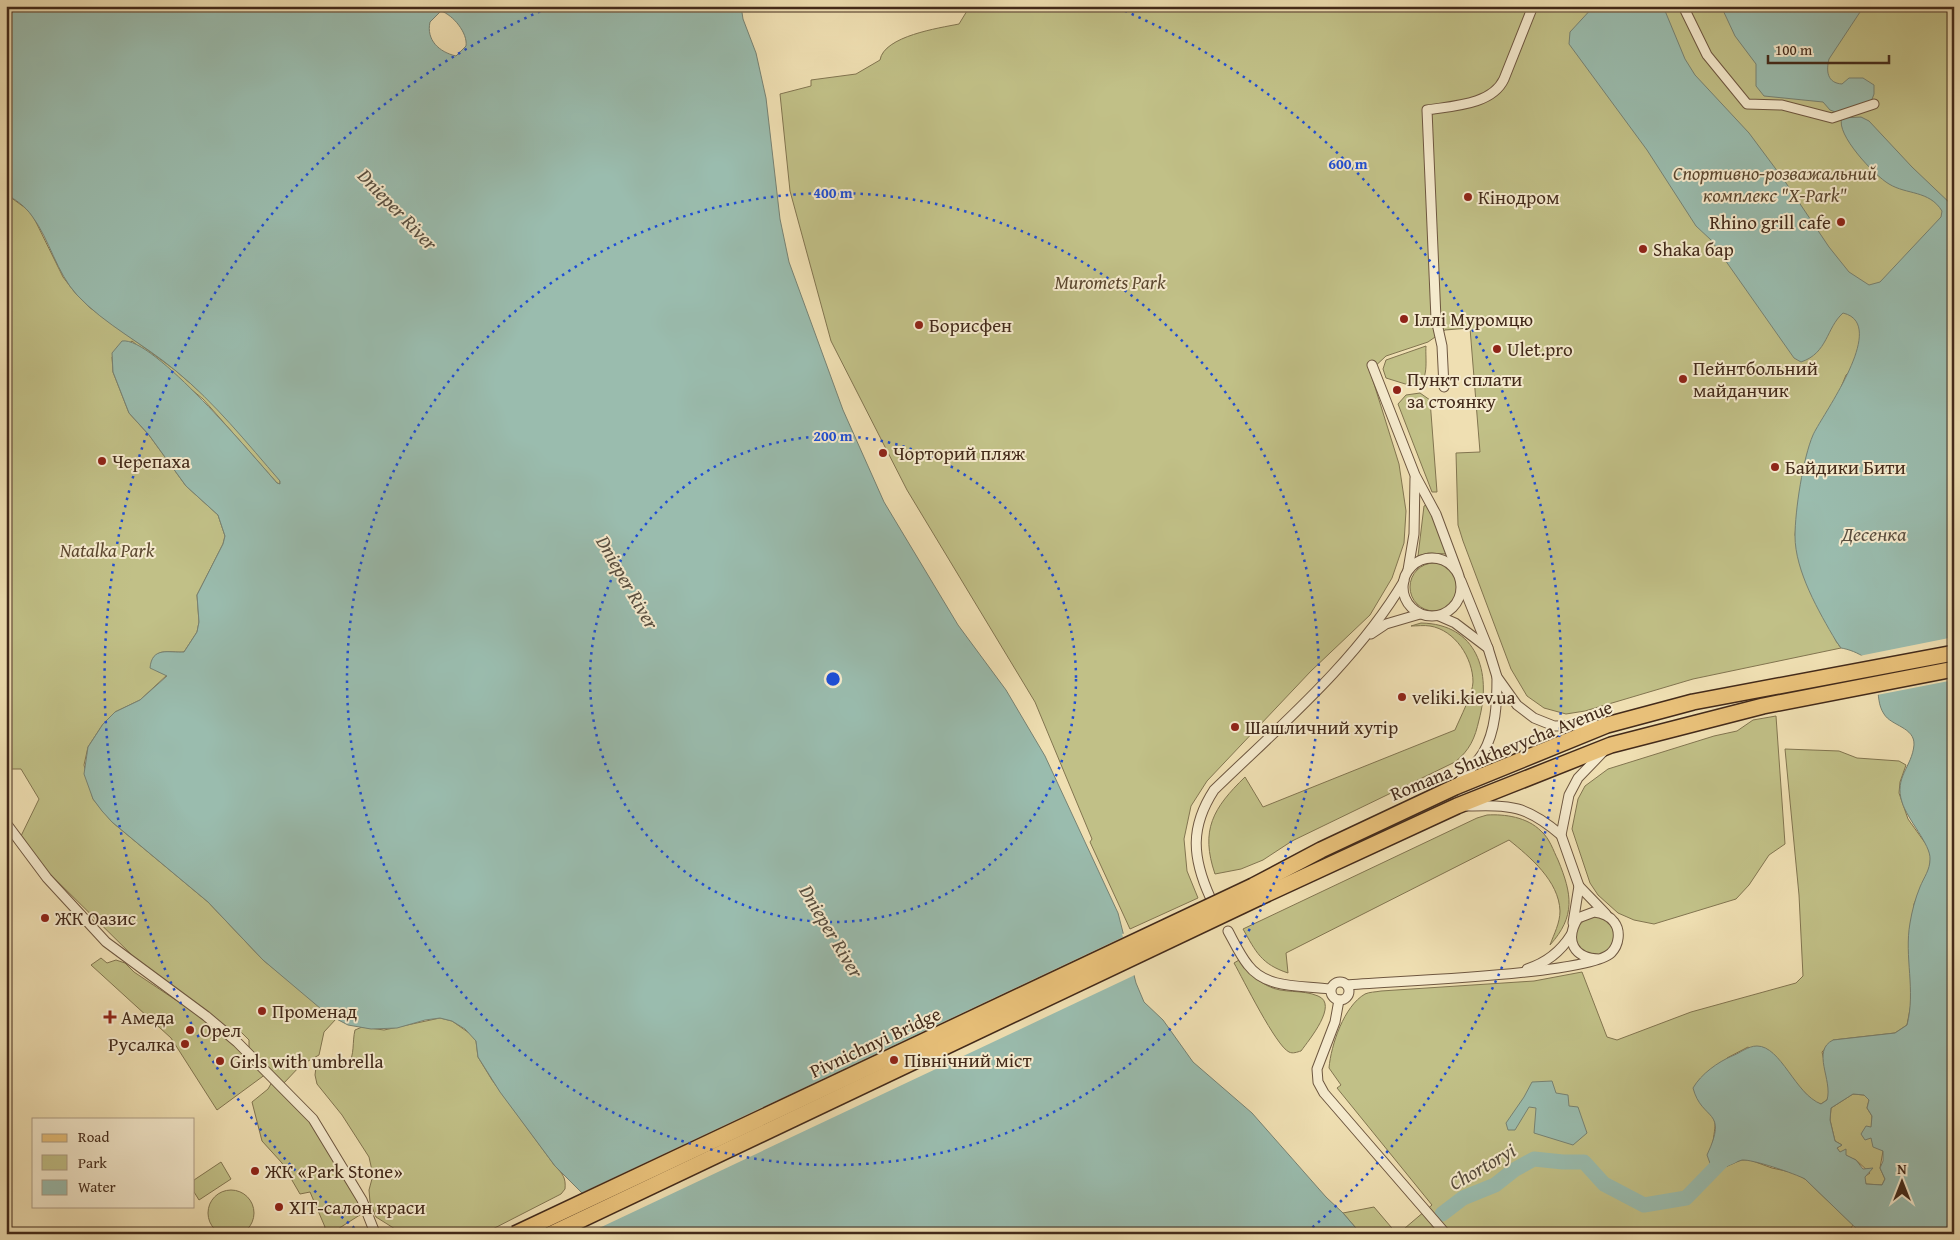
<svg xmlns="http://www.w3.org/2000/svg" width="1960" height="1240" font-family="'Gentium Book Plus',serif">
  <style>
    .green { fill: #c1c087; stroke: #827550 }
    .water { fill: #9abcae; stroke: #778273; fill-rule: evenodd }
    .pier { fill: #efdfb2 }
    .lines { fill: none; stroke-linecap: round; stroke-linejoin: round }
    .river { stroke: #9abcae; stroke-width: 15 }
    .street-casing { stroke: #6e5740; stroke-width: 11 }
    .primary-casing { stroke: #432a1a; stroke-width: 18 }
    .street { stroke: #f5eacd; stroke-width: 9 }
    .primary { stroke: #e8c079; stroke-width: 15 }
    .primary-bridge-casing { stroke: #432a1a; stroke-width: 18; stroke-linecap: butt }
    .primary-bridge { stroke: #e8c079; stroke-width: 15 }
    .ring { fill: none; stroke: #1d4ed8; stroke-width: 2.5; stroke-dasharray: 2.5 5 }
    .poi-dot { fill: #8f2418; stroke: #f5eacd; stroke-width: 2 }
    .labels { text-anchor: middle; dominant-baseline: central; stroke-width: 4; stroke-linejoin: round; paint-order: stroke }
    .park-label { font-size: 19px; font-style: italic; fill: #5c4830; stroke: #f5eacd }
    .poi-label { font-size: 19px; fill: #432a1a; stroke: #f5eacd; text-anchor: start }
    .street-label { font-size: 19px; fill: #432a1a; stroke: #f5eacd }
    .water-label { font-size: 20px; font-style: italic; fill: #594e3f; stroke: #f5eacd }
    .centre { fill: #1d4ed8; stroke: #f5eacd; stroke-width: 2.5 }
    .ring-label { font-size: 15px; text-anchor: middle; font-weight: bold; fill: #1d4ed8; stroke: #f5eacd; stroke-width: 4; stroke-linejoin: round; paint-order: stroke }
  </style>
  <rect width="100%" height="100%" fill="#efdfb2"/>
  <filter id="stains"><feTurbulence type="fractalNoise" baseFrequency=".004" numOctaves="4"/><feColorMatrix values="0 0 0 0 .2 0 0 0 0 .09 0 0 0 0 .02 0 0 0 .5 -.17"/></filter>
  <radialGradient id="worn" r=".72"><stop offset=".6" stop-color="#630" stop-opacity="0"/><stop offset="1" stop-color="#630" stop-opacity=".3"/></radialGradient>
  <g class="green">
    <path d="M 970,6 L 1954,6 L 1954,279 L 1846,375 L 1801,486 L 1795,535 L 1836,641 L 1841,648 L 1693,679 L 1585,711 L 1566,714 L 1544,708 L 1527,696 L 1511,669 L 1463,541 L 1458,525 L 1456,453 L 1480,452 L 1470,328 L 1445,330 L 1428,342 L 1386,356 L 1370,371 L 1399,464 L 1406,511 L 1404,543 L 1392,578 L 1370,615 L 1311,671 L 1207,781 L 1191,806 L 1184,839 L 1187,871 L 1198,898 L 1130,929 L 1090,842 L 1092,839 L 1035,702 L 907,490 L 831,341 L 790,191 L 780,94 L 811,86 L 811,80 L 856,74 L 880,60 C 884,36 939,28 959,24 Z"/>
    <path d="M 6,194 L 24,207 L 33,216 L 63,277 L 76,294 L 89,307 L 175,370 L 206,397 L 245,419 L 280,481 L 280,484 L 277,483 L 203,399 L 132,341 L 112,357 L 113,372 L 129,413 L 149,435 L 186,486 L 218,515 L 225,536 L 223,544 L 197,595 L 199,622 L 197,632 L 184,652 C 172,653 161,648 153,658 L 157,671 L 167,675 L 140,700 L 115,712 L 103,724 L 88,747 L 84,765 L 93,799 L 112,822 L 208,902 L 263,960 L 336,1019 L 324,1032 L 319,1055 L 301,1065 L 283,1084 L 249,1051 L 249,1040 L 240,1031 L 228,1032 L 149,972 L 45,869 L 20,838 L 39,799 L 21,769 L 6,769 Z"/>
    <path d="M 1426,346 C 1425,359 1430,381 1415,387 L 1386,378 L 1383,369 L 1386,360 Z"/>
    <path d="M 1420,393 L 1430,400 L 1437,492 L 1432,492 L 1398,404 L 1406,395 Z"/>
    <path d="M 1426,505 L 1429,506 L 1448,554 L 1428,553 L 1418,556 L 1424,506 Z"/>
    <circle cx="1434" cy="587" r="24"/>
    <path d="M 1421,623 C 1477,624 1492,672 1479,720 C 1475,738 1470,750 1455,762 L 1292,841 L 1263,860 L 1241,869 L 1215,874 C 1200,830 1213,808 1245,777 L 1263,807 L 1455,730 C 1460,718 1473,693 1473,682 C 1473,658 1455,630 1430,626 C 1424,625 1417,626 1411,626 Z"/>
    <path d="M 1776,716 L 1785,844 L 1769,855 L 1749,885 L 1736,899 L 1654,924 L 1634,920 L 1618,913 L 1598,895 L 1590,883 L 1572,829 L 1578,799 L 1585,786 L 1608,769 L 1714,736 L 1737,731 L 1753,720 Z"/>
    <path d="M 1785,749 L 1839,751 L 1857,758 L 1899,761 L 1906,765 L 1900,782 L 1899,793 L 1908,819 L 1928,847 L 1931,857 L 1929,870 L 1914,904 L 1912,999 L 1907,1025 L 1895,1033 L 1833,1040 L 1822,1052 L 1829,1081 L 1830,1092 L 1827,1100 L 1821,1104 L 1814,1102 L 1792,1080 L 1748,1047 L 1727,1058 L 1701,1103 C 1718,1121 1716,1119 1713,1142 C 1712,1149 1718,1161 1720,1169 L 1741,1160 L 1750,1160 L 1772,1168 L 1795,1173 L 1805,1179 L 1853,1225 L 1849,1231 L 1841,1234 L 1398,1234 L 1432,1205 L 1337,1088 L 1341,1085 L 1329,1068 C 1331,1045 1344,1006 1365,994 C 1369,992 1376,992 1381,991 L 1534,981 L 1582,972 L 1607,1037 L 1617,1040 L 1691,1012 L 1796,983 L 1803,976 L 1799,895 Z"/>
    <path d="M 1487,815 C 1505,814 1527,817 1541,831 C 1550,839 1553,850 1558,860 C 1572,894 1576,916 1550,945 C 1554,934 1560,923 1560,911 C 1559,881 1530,857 1509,840 L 1286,953 L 1288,973 C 1261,964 1256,952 1243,929 L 1477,818 Z"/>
    <circle cx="1595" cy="936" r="19"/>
    <path d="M 101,958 L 107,963 L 116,960 L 125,963 L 134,972 L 210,1023 L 266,1074 L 217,1110 L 171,1038 L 91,965 Z"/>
    <path d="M 1239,960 C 1248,970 1256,980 1268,986 C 1283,994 1302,989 1318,996 C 1339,1004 1309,1040 1301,1051 C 1297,1052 1293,1054 1289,1052 C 1276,1046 1243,979 1234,963 Z"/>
    <path d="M 440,1018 L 452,1021 L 472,1035 L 476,1041 L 478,1057 L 492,1080 L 555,1166 C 563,1174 566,1178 565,1189 L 561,1194 L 483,1234 L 403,1234 L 376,1217 L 370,1202 L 369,1190 L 373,1175 L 369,1157 L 342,1115 L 317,1084 L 315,1075 L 316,1067 L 320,1063 L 348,1065 C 355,1055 352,1042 355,1030 L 362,1027 L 384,1030 Z"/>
    <path d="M 272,1082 L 311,1120 L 362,1202 L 363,1213 L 330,1234 L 324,1233 L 325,1227 L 310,1192 L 300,1194 L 282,1163 L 262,1141 L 252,1102 L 268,1089 Z"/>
    <path d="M 1853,1094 L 1864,1095 L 1869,1100 L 1867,1108 L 1872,1116 L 1871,1138 L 1883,1151 L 1880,1168 L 1885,1179 L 1882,1185 L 1866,1184 L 1864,1177 L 1870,1173 L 1856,1160 L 1840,1153 L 1837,1148 L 1842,1145 L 1835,1141 L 1830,1120 L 1831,1108 Z"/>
    <path d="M 221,1162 L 231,1179 L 199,1200 L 194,1192 L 194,1180 Z"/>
    <circle cx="231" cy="1213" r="23"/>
    <path d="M 1374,1207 L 1397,1234 L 1361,1234 L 1343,1213 Z"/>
  </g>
  <g class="water">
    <path d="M 6,6 L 741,6 L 743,19 L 756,53 L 766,98 L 780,219 L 789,262 L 843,410 L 884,502 L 958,625 L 1006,690 L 1045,756 L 1118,913 L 1136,983 L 1144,1002 L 1163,1020 L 1193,1062 L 1252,1113 L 1326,1197 L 1343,1213 L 1361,1234 L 598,1234 L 595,1216 L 584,1195 L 555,1166 L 500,1092 L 478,1057 L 476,1041 L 465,1029 L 452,1021 L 440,1018 L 425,1020 L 397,1028 L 371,1029 L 348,1025 L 327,1014 L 263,960 L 208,902 L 112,822 L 102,811 L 93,799 L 84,774 L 88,747 L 103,724 L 115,712 L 140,700 L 167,676 L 150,668 C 152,646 169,653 184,652 L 197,632 L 199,622 L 197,595 L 223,544 L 225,536 L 218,515 L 186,486 L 149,435 L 129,413 L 113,372 L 112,353 L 122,341 C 153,336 254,457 277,483 L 280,484 L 280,481 C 247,443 215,403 176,371 C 144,344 105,325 77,295 C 56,272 50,240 32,216 C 25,206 16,200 6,194 ZM 441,11 C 453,15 468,33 466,46 L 456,56 C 439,52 426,40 430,22 Z"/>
    <path d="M 1594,6 L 1663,6 L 1685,59 L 1695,75 L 1749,133 L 1784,180 L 1829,247 L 1849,272 L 1869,285 L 1880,282 L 1941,217 L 1942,211 C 1929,190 1907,195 1889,184 C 1875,176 1835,134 1842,118 L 1861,117 L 1869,121 L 1912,167 L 1954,207 L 1954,1234 L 1862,1234 L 1805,1179 C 1796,1174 1752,1159 1742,1160 C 1735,1162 1727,1167 1720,1169 L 1711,1166 L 1707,1155 C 1729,1108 1702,1122 1693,1088 C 1701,1074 1718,1062 1732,1056 C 1740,1053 1748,1046 1757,1046 C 1781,1046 1795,1094 1821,1104 L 1827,1100 C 1833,1080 1811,1051 1833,1040 L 1895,1033 L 1907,1025 C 1916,990 1904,957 1910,923 C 1912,911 1915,899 1920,887 C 1924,877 1930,870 1930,859 C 1931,845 1907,819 1902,802 C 1894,777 1912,767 1914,745 C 1915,727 1891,726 1884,714 C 1878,705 1879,696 1877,686 C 1876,682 1867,660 1865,658 C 1859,653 1848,649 1841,648 L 1836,641 C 1819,612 1795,571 1795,536 C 1795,511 1803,458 1813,435 C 1822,415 1890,324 1843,313 C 1826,328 1828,353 1801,362 L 1794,358 L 1711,240 L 1696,226 L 1647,150 L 1569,44 L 1570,32 ZM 1853,1094 L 1864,1095 L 1869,1100 L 1867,1108 L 1872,1116 L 1871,1127 L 1866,1126 L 1861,1134 L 1865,1140 L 1871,1138 L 1873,1147 L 1883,1151 L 1883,1161 L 1880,1168 L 1885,1179 L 1882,1185 L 1866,1184 L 1865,1177 L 1873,1168 L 1863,1169 L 1856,1160 L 1846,1155 L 1846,1149 L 1840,1152 L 1837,1148 L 1842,1145 L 1835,1141 L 1830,1120 L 1831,1108 Z"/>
    <path d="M 1721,6 L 1864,6 L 1829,59 C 1826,71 1827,83 1842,84 L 1849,78 L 1863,78 L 1874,85 L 1874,94 L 1871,102 L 1838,113 L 1830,110 L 1823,102 L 1764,96 L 1756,86 L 1756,64 L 1735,36 Z"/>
    <path d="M 1552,1081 L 1556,1093 L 1568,1095 L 1569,1106 L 1578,1107 L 1587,1133 L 1573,1145 L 1534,1133 L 1536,1108 L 1529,1107 L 1515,1130 L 1508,1130 L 1506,1123 L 1524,1097 L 1532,1082 Z"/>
  </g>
  <g class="pier">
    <path d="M 1954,637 L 1954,680 L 1877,695 L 1872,676 L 1859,656 Z"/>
    <path d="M 1126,933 L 1137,974 L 595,1230 L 592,1217 L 579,1194 L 1123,937 L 1122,934 Z"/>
  </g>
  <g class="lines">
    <path class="river" d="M 1442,1214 L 1463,1198 L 1495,1185 L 1514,1170 L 1534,1159 L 1563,1162 L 1584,1162 L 1604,1184 L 1644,1205 L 1686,1198 L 1723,1160 L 1732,1156"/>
    <defs>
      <g id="street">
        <path d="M 1683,6 L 1707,55 L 1747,104 L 1782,105 L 1832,118 L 1874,104"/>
        <path d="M 1372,365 L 1415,475 L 1436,514 L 1458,573"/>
        <path d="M 1444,387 L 1442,346 L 1436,319 L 1427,110 C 1452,106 1492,105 1504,79 L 1533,6"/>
        <circle cx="1432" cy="587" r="29"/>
        <path d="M 1408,570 L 1414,534 L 1415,478"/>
        <path d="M 1461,581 L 1488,648 L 1497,677 L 1517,705 L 1534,718 L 1554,726 L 1596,725"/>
        <path d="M 1439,616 L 1455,623 L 1488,648"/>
        <path d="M 1371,634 L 1386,624 L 1420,614"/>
        <path d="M 1603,752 L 1578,778 L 1569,795 L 1561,835 L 1579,886 L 1606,914"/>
        <path d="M 1458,783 C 1466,774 1476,764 1483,753 C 1496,731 1497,702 1497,677"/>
        <path d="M 1467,806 C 1511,805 1526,805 1561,835"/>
        <path d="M 6,823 L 47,878 L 106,942 L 206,1016 L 237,1042 L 313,1119 L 362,1200 L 375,1233"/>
        <path d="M 1210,897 C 1192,857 1190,827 1214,790 C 1281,725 1356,662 1404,581"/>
        <path d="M 1573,923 L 1579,886"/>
        <path d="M 1228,931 C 1234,942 1240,955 1248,965 C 1267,990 1303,985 1330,989"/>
        <path d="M 1527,969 C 1546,963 1561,951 1571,935"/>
        <circle cx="1340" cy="991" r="9"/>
        <path d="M 1347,985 C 1389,981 1588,975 1611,953 C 1619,945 1621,931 1614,922 C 1609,915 1602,913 1594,912 L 1578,918 C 1564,941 1574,958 1599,959"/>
        <path d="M 1339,1000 L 1335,1022 L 1317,1069 L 1318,1082 L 1324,1093 L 1446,1234"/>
      </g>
      <g id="primary">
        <path d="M 1253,886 L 1321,850 L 1455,787 L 1607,725 L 1693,702 L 1954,653"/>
        <path d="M 1258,898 L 1457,806 L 1611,745 L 1763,706 L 1954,669"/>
      </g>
    </defs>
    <use href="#street" class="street-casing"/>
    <use href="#primary" class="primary-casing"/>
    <use href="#street" class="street"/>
    <use href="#primary" class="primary"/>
    <defs>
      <g id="primary-bridge">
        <path d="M 515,1234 L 1253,886"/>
        <path d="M 551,1234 L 1258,898"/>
      </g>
    </defs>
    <use href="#primary-bridge" class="primary-bridge-casing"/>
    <use href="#primary-bridge" class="primary-bridge"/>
  </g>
  <g class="ring">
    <circle cx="833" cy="679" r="243"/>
    <circle cx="833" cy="679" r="486"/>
    <path d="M360 1233A729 729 0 0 1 548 8M1118 8A729 729 0 0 1 1306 1233"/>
  </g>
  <g class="poi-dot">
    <circle cx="1468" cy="197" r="5"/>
    <circle cx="1841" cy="222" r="5"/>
    <circle cx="1643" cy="249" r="5"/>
    <circle cx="1404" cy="319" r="5"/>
    <circle cx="919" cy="325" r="5"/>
    <circle cx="1497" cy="349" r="5"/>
    <circle cx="1683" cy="379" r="5"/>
    <circle cx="1397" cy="390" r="5"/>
    <circle cx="883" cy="453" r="5"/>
    <circle cx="102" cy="461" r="5"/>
    <circle cx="1775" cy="467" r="5"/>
    <circle cx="1402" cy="697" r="5"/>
    <circle cx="1235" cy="727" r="5"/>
    <circle cx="45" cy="918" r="5"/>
    <circle cx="262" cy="1011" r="5"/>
    <path d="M107.5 1009.5h5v5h5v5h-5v5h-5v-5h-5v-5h5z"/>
    <circle cx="190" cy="1030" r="5"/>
    <circle cx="185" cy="1044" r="5"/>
    <circle cx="894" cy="1060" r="5"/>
    <circle cx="220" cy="1061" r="5"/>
    <circle cx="255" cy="1171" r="5"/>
    <circle cx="279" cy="1207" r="5"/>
  </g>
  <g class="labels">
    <g class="park-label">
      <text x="1775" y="173">Спортивно-розважальний<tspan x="1775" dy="22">комплекс "Х-Park"</tspan></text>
      <text x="1110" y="282">Muromets Park</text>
      <text x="107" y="550">Natalka Park</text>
    </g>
    <g class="poi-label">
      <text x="1478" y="197">Кінодром</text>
      <text x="1831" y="222" text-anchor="end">Rhino grill cafe</text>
      <text x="1653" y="249">Shaka бар</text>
      <text x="1414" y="319">Іллі Муромцю</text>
      <text x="929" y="325">Борисфен</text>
      <text x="1507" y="349">Ulet.pro</text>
      <text x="1693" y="368">Пейнтбольний<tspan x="1693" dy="22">майданчик</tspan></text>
      <text x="1407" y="379">Пункт сплати<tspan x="1407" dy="22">за стоянку</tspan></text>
      <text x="893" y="453">Чорторий пляж</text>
      <text x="112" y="461">Черепаха</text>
      <text x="1785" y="467">Байдики Бити</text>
      <text x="1412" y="697">veliki.kiev.ua</text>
      <text x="1245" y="727">Шашличний хутір</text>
      <text x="55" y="918">ЖК Оазис</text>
      <text x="272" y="1011">Променад</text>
      <text x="121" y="1017">Амеда</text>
      <text x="200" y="1030">Орел</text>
      <text x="175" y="1044" text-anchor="end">Русалка</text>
      <text x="904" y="1060">Північний міст</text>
      <text x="230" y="1061">Girls with umbrella</text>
      <text x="265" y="1171">ЖК «Park Stone»</text>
      <text x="289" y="1207">ХІТ-салон краси</text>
    </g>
    <g class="street-label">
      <text transform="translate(1501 750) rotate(-22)">Romana Shukhevycha Avenue</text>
      <text transform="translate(875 1042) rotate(-25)">Pivnichnyi Bridge</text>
    </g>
    <g class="water-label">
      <text transform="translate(398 209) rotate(46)">Dnieper River</text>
      <text x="1874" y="533">Десенка</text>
      <text transform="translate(628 582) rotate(60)">Dnieper River</text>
      <text transform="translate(832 931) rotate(59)">Dnieper River</text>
      <text transform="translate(1482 1166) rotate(-30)">Chortoryi</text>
    </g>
  </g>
  <circle cx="833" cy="679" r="8" class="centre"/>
  <g class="ring-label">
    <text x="1348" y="169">600 m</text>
    <text x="833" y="198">400 m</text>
    <text x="833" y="441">200 m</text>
  </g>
  <rect width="1960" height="1240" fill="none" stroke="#efdfb2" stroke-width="25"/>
  <rect x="8" y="8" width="1945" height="1225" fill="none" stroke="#432a1a" stroke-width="2.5"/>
  <rect x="12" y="12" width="1935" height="1215" fill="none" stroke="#432a1a"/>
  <rect x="32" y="1118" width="162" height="90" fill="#f5eacd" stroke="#ae9d85"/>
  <rect x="42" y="1134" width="25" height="8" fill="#e8c079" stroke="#ae9d85"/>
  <text x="78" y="1142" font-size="15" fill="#432a1a">Road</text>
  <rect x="42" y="1155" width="25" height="15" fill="#c1c087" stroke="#ae9d85"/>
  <text x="78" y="1168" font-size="15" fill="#432a1a">Park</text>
  <rect x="42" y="1180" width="25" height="15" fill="#9abcae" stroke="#ae9d85"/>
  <text x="78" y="1192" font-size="15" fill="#432a1a">Water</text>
  <g transform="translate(1902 1182)" stroke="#f5eacd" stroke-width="4" paint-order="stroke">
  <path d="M0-4L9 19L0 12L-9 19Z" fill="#432a1a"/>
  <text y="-8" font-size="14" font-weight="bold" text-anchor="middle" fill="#432a1a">N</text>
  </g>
  <path d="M1768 55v8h121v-8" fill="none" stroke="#432a1a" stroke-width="2.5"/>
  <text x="1775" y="55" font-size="15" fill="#432a1a" stroke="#f5eacd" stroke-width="4" paint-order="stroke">100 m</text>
  <rect width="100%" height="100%" filter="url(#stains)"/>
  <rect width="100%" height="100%" fill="url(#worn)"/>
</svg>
